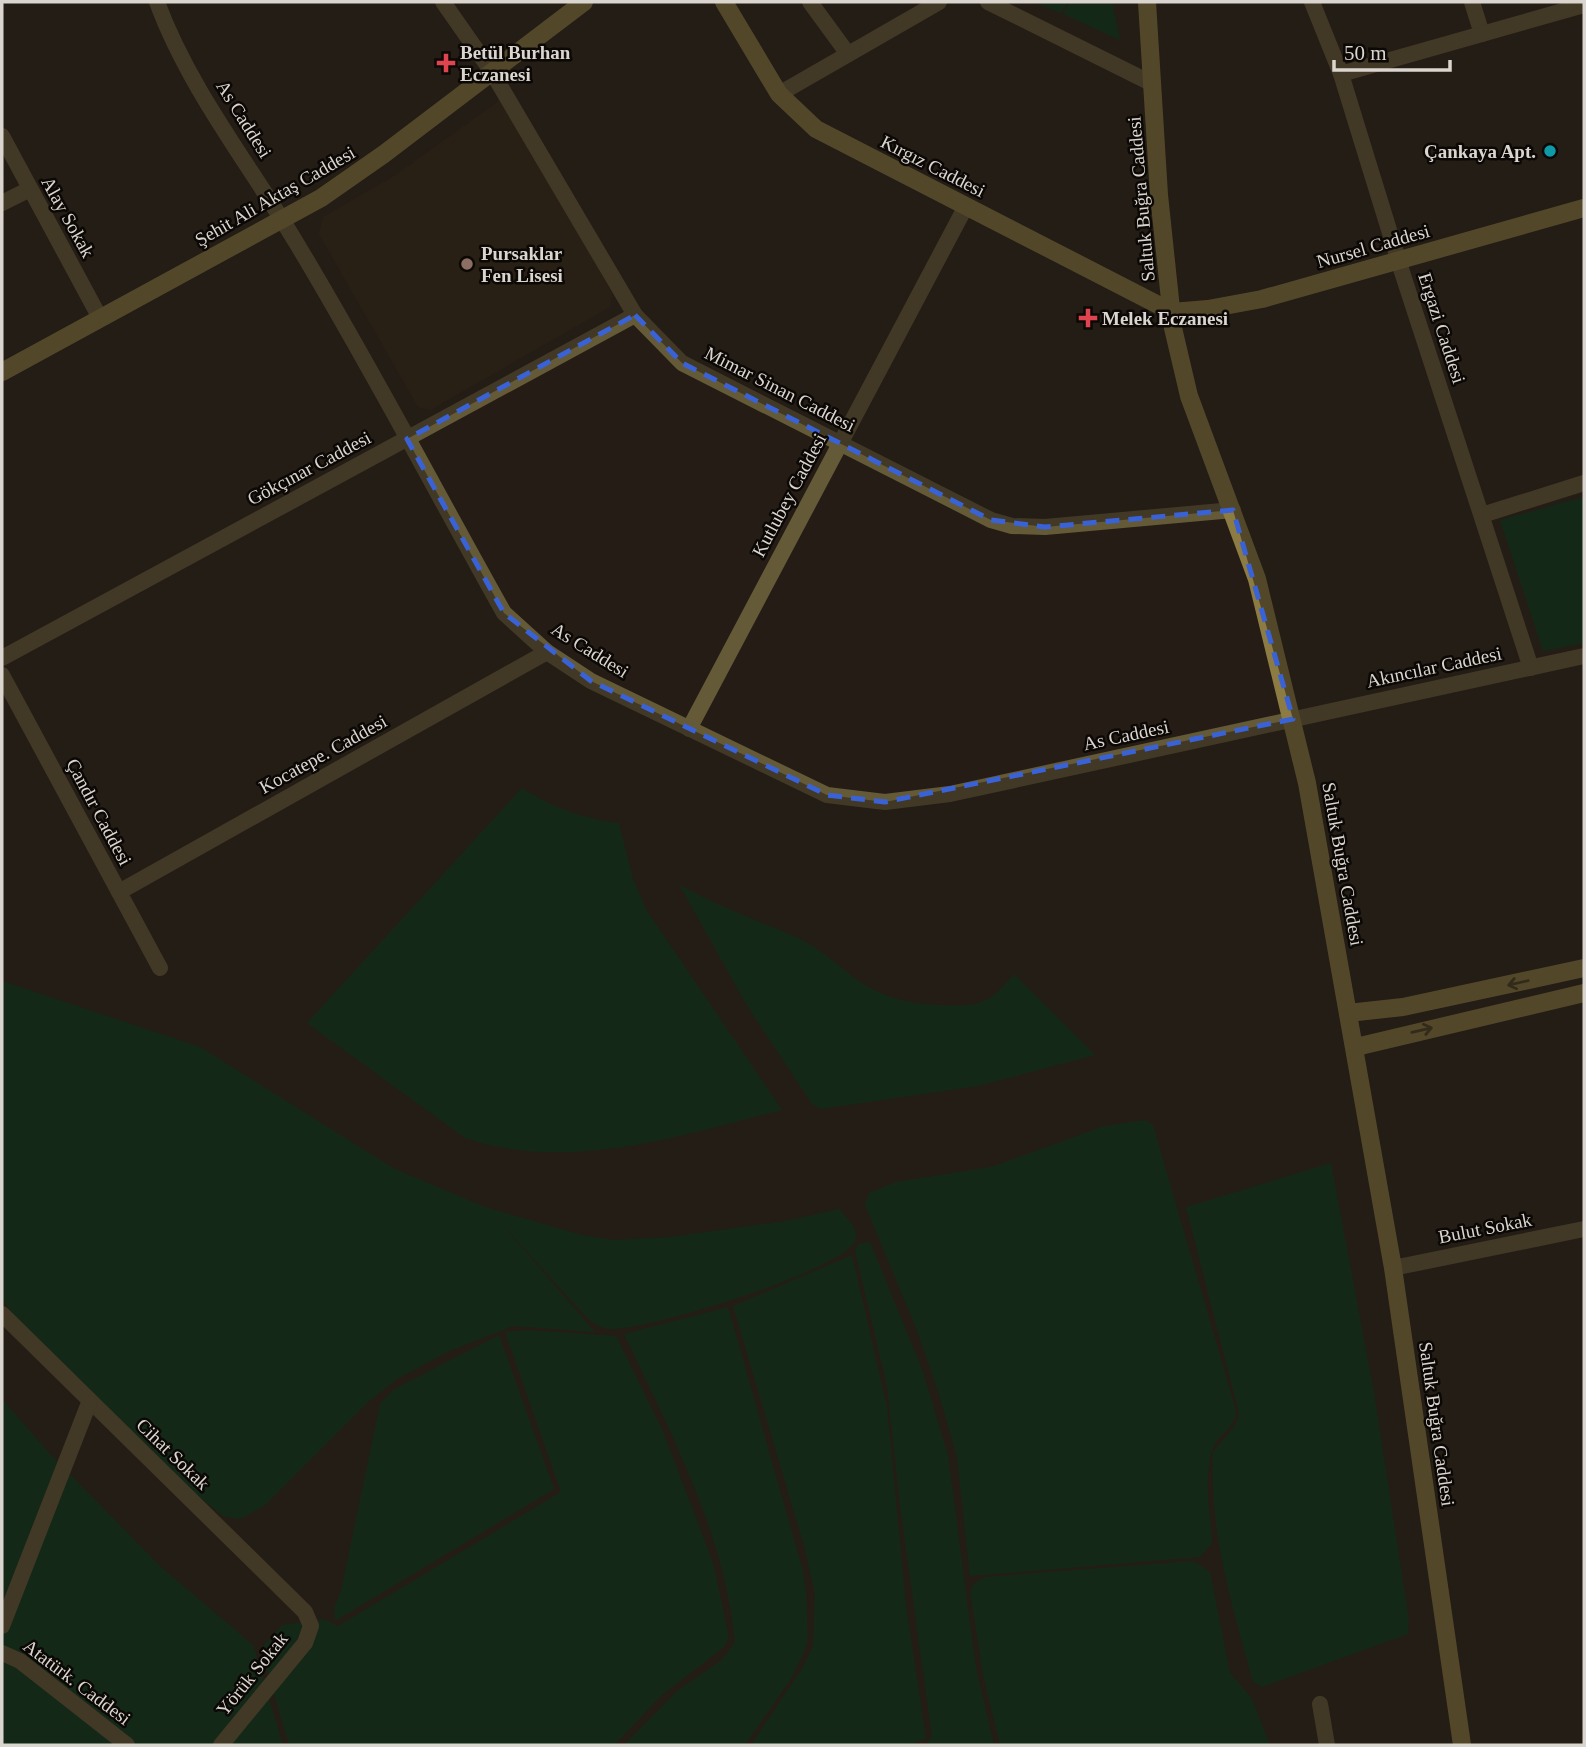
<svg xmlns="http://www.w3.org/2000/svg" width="1586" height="1747" font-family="Georgia,serif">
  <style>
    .education { fill: #2e2415 }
    .green { fill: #003619 }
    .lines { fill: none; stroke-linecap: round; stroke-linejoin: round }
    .street { stroke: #655a38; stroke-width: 16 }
    .secondary { stroke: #8d7b44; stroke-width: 18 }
    .oneway { stroke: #463c21 }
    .marked { fill: none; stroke: #3a62d7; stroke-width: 5; stroke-dasharray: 14 9; stroke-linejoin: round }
    .health-dot { fill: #e0444e; stroke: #0b0805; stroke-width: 2.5 }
    .culture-dot { fill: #0f9aa8; stroke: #0b0805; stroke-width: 2.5 }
    .education-dot { fill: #8d6e63; stroke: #0b0805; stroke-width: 2.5 }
    .labels { text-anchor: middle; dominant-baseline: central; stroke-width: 5; stroke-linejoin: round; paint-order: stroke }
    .poi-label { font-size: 19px; font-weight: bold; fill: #dbd5d0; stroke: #0b0805; text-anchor: start }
    .street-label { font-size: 19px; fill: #dbd5d0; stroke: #0b0805 }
  </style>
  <rect width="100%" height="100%" fill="#251d15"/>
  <path class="education" d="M 499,101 L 510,102 L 551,175 L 612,294 L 610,307 L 430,410 L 418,407 L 319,234 L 323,217 L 394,176 Z"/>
  <g class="green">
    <path d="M 1034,2 L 1068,2 L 1061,13 Z"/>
    <path d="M 1070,2 L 1112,2 L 1120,40 L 1063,14 Z"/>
    <path d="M 1584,497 L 1584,643 L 1543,651 L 1500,520 Z"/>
    <path d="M 522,788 C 553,808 582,818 619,823 L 633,879 L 647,911 L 782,1110 C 678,1136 570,1173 465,1138 L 307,1023 Z"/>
    <path d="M 679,884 C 720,908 758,920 800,939 C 820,948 836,964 852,976 C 880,997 907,1004 941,1005 C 980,1007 989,1004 1014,974 L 1095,1055 L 978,1086 L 821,1109 L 812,1104 L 746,1004 Z"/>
    <path d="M 2,981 L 200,1047 L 393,1168 L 485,1207 L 582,1235 L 614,1240 L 670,1237 L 786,1221 L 839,1209 C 846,1217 860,1229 855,1241 C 843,1270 644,1332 609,1329 C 599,1328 594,1323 586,1317 L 492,1213 L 595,1332 L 513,1326 L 447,1352 L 397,1379 L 368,1402 L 264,1506 L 240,1519 L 223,1516 L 93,1412 L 59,1376 L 2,1299 Z"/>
    <path d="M 1145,1120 L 1153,1125 L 1236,1411 C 1235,1429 1219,1433 1213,1448 C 1203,1477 1210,1513 1212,1543 L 1200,1557 L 970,1576 L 957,1457 L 938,1391 L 918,1333 L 865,1205 L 869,1193 L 896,1182 L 991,1167 L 1104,1126 Z"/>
    <path d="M 1331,1163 L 1374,1393 L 1409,1621 L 1408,1634 L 1262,1687 L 1253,1682 C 1232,1606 1209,1531 1213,1452 L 1236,1424 L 1239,1413 L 1186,1207 Z"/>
    <path d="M 870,1242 L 923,1372 L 948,1456 L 976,1668 L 994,1745 L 926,1745 L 932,1736 L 900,1506 L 887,1386 L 855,1251 L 858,1244 Z"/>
    <path d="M 852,1255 L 887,1407 L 906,1606 L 926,1739 L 908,1745 L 751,1745 L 803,1667 L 813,1646 L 815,1593 L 805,1549 L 733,1306 Z"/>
    <path d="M 728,1307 L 803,1571 L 806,1594 L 808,1639 L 804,1652 L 792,1677 L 745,1745 L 624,1745 L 677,1691 L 722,1660 L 735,1642 C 725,1533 670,1431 624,1334 Z"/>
    <path d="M 527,1330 L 616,1336 L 662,1429 L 713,1563 L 729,1637 L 724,1647 L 662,1695 L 614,1745 L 289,1745 L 261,1649 L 282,1625 L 324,1619 L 338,1626 L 561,1492 L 505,1332 Z"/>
    <path d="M 499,1335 L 554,1489 L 335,1621 L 334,1608 L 341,1591 L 380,1404 L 393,1390 Z"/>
    <path d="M 2,1399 L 50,1454 L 161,1567 L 253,1645 L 283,1745 L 2,1745 Z"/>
    <path d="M 1193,1561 L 1210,1572 L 1230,1673 L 1251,1697 L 1270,1745 L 1000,1745 L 983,1675 L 970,1590 L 976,1582 L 985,1577 Z"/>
  </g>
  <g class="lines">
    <g class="street">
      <path d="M 157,2 C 189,89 250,165 297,244 C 370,365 435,490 504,613 L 547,652 L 591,681 L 827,795 L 885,802 L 950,794 L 1584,656"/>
      <path d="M 443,2 L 492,72 L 635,315 L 682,363 L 991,520 L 1012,526 L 1045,527 L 1233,510"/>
      <path d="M 810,2 L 848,54"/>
      <path d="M 988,2 L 1153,84"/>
      <path d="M 1312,2 L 1341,74 L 1402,272 L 1531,668"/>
      <path d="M 1472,2 L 1482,34"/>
      <path d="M 1341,74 L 1584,5"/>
      <path d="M 779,94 L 939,2"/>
      <path d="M 2,136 L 100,318"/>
      <path d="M 2,203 L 28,190"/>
      <path d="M 1482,515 L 1584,483"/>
      <path d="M 2,658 L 635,315"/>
      <path d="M 2,675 L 160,968"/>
      <path d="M 689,729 L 966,206"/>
      <path d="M 119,892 L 547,652"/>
      <path d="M 1393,1268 L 1584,1229"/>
      <path d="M 2,1314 L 305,1612 L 311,1626 L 305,1643 L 221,1745"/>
      <path d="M 2,1626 L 89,1403"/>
      <path d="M 2,1653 L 20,1661 L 127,1745"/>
      <path d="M 1320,1704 L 1327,1745"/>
    </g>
    <g class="secondary">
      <path d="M 724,2 L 779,94 L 816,129 L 1172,312 L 1208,309 L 1262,299 L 1584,208"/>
      <path d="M 1147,2 L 1159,195 L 1173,328 L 1189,396 L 1257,579 L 1307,783 L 1393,1268 L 1462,1745"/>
      <path d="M 2,372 L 321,198 L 384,154 L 584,2"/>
      <path d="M 1348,1013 L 1403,1007 L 1584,968"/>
      <path d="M 1356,1047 L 1584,993"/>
    </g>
  </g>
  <defs><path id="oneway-shaft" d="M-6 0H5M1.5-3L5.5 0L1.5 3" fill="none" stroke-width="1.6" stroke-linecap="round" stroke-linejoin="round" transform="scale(1.75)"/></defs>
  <g class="oneway">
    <use href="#oneway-shaft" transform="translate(1518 983) rotate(167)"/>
    <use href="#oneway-shaft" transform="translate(1422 1030) rotate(-13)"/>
  </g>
  <path d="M0 0H1586V1747H0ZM 635,315 L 682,363 L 991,520 L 1045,527 L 1233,510 L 1293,719 L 885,802 L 827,795 L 591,681 L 504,613 L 407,439 Z" fill="#251d15" fill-opacity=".55" fill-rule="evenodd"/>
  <path class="marked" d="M 635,315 L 682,363 L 991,520 L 1045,527 L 1233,510 L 1293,719 L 885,802 L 827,795 L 591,681 L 504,613 L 407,439 Z"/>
  <g class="health-dot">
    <path d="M442.5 52.5h7v7h7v7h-7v7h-7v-7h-7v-7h7z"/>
    <path d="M1084.5 307.5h7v7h7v7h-7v7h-7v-7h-7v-7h7z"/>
  </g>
  <circle class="culture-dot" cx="1550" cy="151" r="7"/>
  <circle class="education-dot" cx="467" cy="264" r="7"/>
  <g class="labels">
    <g class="poi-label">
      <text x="460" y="52">Betül Burhan<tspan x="460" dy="22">Eczanesi</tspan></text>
      <text x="1536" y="151" text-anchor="end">Çankaya Apt.</text>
      <text x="481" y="253">Pursaklar<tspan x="481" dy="22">Fen Lisesi</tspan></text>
      <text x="1102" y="318">Melek Eczanesi</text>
    </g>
    <g class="street-label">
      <text transform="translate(244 119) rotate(58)">As Caddesi</text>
      <text transform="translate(933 166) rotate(27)">Kırgız Caddesi</text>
      <text transform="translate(275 196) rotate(-30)">Şehit Ali Aktaş Caddesi</text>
      <text transform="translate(1141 199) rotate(-95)">Saltuk Buğra Caddesi</text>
      <text transform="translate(68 217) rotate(61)">Alay Sokak</text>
      <text transform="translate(1373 246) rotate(-16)">Nursel Caddesi</text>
      <text transform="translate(1442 328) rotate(72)">Ergazi Caddesi</text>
      <text transform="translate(780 389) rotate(27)">Mimar Sinan Caddesi</text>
      <text transform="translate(309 468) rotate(-28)">Gökçınar Caddesi</text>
      <text transform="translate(789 495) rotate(-62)">Kutlubey Caddesi</text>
      <text transform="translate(590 650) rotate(32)">As Caddesi</text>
      <text transform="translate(1434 667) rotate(-12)">Akıncılar Caddesi</text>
      <text transform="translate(1126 735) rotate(-12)">As Caddesi</text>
      <text transform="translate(323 754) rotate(-29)">Kocatepe. Caddesi</text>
      <text transform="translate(99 812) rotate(62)">Çandır Caddesi</text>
      <text transform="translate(1343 864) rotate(80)">Saltuk Buğra Caddesi</text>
      <text transform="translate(1485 1228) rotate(-11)">Bulut Sokak</text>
      <text transform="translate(1437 1424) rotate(82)">Saltuk Buğra Caddesi</text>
      <text transform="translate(173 1454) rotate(44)">Cihat Sokak</text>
      <text transform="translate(252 1674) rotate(-51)">Yörük Sokak</text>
      <text transform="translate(77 1682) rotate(37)">Atatürk. Caddesi</text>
    </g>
  </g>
  <rect width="1586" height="1747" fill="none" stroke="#dbd5d0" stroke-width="7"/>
  <path d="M1334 60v10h116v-10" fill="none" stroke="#dbd5d0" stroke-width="3.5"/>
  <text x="1344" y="60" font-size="21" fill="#dbd5d0" stroke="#0b0805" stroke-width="5" paint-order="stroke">50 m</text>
</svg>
